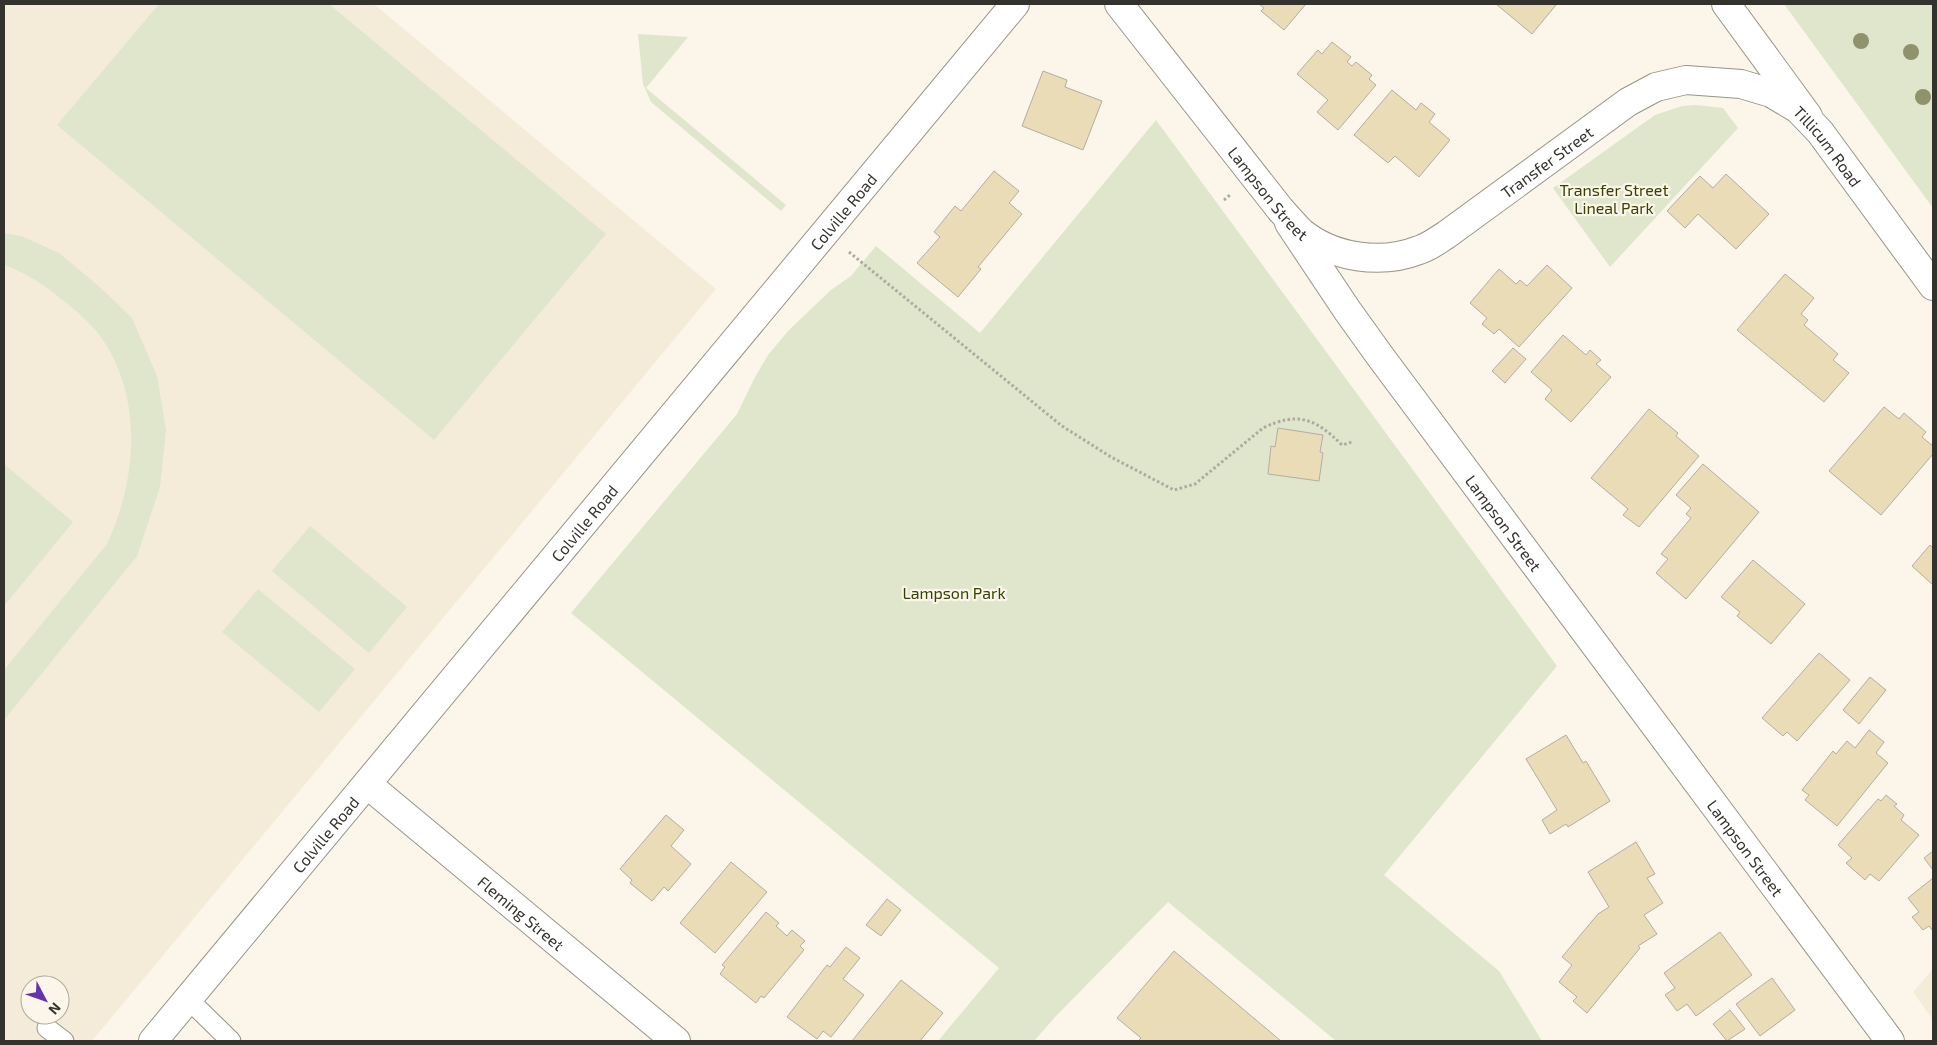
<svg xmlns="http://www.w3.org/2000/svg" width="1937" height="1045" font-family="'Exo 2',sans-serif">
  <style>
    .built { fill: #f4ecd8; fill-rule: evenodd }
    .green { fill: #dfe6cc }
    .building { fill: #eadcb7; stroke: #b3aea2 }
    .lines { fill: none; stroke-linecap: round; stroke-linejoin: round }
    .service-casing { stroke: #999488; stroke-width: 21 }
    .minor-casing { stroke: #999488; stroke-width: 30 }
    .tertiary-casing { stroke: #999488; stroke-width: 30 }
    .secondary-casing { stroke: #999488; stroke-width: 30 }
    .path { stroke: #adaaa0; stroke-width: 3; stroke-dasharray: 2.5 2.5; stroke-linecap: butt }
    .service { stroke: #fff; stroke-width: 19 }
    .minor { stroke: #fff; stroke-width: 28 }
    .tertiary { stroke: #fff; stroke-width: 28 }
    .secondary { stroke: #fff; stroke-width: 28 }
    .tree { fill: #8f926a }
    .labels { text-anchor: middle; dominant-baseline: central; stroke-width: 4.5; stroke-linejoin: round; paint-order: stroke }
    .street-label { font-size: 16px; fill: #34322d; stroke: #fbf6e9 }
    .park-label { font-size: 16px; fill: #364103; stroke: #fbf6e9 }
  </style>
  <rect width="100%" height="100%" fill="#fbf6e9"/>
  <g class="built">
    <path d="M 4,4 L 374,4 L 716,289 L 92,1041 L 4,1041 ZM 30,985 L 60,985 L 60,1015 L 30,1015 Z"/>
    <path d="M 1933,969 L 1933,1020 L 1913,992 Z"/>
  </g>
  <g class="green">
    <path d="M 159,4 L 329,4 L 606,234 L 434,440 L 57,125 Z"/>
    <path d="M 1784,4 L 1933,4 L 1933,208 Z"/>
    <path d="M 638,34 L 688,37 L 646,88 L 786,205 L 781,211 L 651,102 L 643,84 Z"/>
    <path d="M 1696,105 L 1723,108 L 1738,128 L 1610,267 L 1553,188 L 1655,115 L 1682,106 Z"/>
    <path d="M 1156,120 L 1557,666 L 1384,875 L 1499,971 L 1542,1041 L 1336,1041 L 1168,902 L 1056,1016 L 1034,1041 L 938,1041 L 999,968 L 571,613 L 737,414 L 754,379 L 768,355 L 789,330 L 831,290 L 851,276 L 876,246 L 980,333 Z"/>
    <path d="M 4,233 L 21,236 L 59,253 L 102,289 L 132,318 L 157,376 L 166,430 L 160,487 L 137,556 L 4,720 L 4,670 L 107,544 C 136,482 143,403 105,343 C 95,327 79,313 65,302 C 46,286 27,273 4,265 Z"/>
    <path d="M 4,464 L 73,522 L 4,606 Z"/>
    <path d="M 310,526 L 407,607 L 369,653 L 272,571 Z"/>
    <path d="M 258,589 L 355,669 L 319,712 L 222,632 Z"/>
  </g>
  <g class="building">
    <path d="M 1259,4 L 1306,4 L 1284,30 L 1261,11 L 1264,8 Z"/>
    <path d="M 1496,4 L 1555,4 L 1556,5 L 1532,34 Z"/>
    <path d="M 1332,42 L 1351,57 L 1347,62 L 1352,66 L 1356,62 L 1372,75 L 1369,79 L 1376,85 L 1338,130 L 1317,112 L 1328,100 L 1297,74 L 1318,50 L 1322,54 Z"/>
    <path d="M 1043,71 L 1067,80 L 1065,87 L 1102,101 L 1083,150 L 1022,126 Z"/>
    <path d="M 1392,90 L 1416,110 L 1421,103 L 1435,114 L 1429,122 L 1450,140 L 1419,177 L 1395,156 L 1388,163 L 1354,135 Z"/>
    <path d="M 994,171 L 1019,191 L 1009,203 L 1022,214 L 978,267 L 981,269 L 958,297 L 917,263 L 940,237 L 934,232 L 955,206 L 961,211 Z"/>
    <path d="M 1726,174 L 1769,214 L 1736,249 L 1698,214 L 1685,228 L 1667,211 L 1700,176 L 1713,188 Z"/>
    <path d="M 1547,265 L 1572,288 L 1519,347 L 1499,329 L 1494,334 L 1482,324 L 1487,318 L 1470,303 L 1499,269 L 1516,284 L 1520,280 L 1527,286 Z"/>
    <path d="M 1785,274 L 1814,298 L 1801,314 L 1808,320 L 1804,325 L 1838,354 L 1833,360 L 1849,373 L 1824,402 L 1737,330 Z"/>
    <path d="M 1563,335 L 1586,355 L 1590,350 L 1601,360 L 1596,364 L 1611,377 L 1571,422 L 1545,399 L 1552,390 L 1531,372 Z"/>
    <path d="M 1513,348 L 1526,359 L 1505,383 L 1492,371 Z"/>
    <path d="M 1884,407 L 1899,419 L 1904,413 L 1926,432 L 1922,437 L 1933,446 L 1933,454 L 1881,515 L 1829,471 Z"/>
    <path d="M 1649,409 L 1678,433 L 1676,436 L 1699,456 L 1639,527 L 1623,515 L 1628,509 L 1591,478 Z"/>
    <path d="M 1278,428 L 1323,435 L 1320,452 L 1323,453 L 1319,481 L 1268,474 L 1271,446 L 1275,447 Z"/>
    <path d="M 1703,464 L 1759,512 L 1686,599 L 1656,573 L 1668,559 L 1661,554 L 1691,518 L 1686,514 L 1691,508 L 1676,495 Z"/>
    <path d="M 1930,545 L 1933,548 L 1933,585 L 1912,566 Z"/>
    <path d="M 1753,560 L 1805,604 L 1771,644 L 1737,616 L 1740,612 L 1721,597 Z"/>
    <path d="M 1819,653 L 1850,680 L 1797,741 L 1787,732 L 1783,736 L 1762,718 Z"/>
    <path d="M 1870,677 L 1886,690 L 1859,724 L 1843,710 Z"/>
    <path d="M 1869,730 L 1884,742 L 1876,753 L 1888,763 L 1837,826 L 1805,800 L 1809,795 L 1802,790 L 1833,751 L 1836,754 L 1847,741 L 1855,748 Z"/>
    <path d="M 1566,735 L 1583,763 L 1586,761 L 1610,801 L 1568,827 L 1566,824 L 1550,834 L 1542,820 L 1557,810 L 1526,759 Z"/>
    <path d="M 1886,795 L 1897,804 L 1894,806 L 1904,815 L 1901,820 L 1919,835 L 1879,881 L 1870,874 L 1865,880 L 1846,863 L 1852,858 L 1838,845 L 1878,799 L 1881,801 Z"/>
    <path d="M 666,815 L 684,830 L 671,846 L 691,864 L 668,891 L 664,887 L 652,901 L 630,883 L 632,880 L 620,869 Z"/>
    <path d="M 1636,842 L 1655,874 L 1647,878 L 1663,903 L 1644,915 L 1657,934 L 1638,946 L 1640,948 L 1587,1013 L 1573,1001 L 1577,997 L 1559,982 L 1572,965 L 1562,957 L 1598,914 L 1609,907 L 1588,872 Z"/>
    <path d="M 1933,851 L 1933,870 L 1924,858 Z"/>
    <path d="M 731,862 L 767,892 L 715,953 L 680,923 Z"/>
    <path d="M 1933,878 L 1933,931 L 1929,926 L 1923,930 L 1912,917 L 1919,912 L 1908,898 Z"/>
    <path d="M 887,899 L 901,910 L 881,936 L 866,925 Z"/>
    <path d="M 766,912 L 779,923 L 776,926 L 787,936 L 792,930 L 805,941 L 800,946 L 804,950 L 764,998 L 761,996 L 756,1003 L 720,974 L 725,967 L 722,965 Z"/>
    <path d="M 1720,932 L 1752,975 L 1696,1016 L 1687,1004 L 1677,1011 L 1665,995 L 1675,988 L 1664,973 Z"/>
    <path d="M 846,947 L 860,958 L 843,979 L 864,995 L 831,1037 L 823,1031 L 817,1039 L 787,1017 L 827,965 L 830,967 Z"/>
    <path d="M 1174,951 L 1281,1041 L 1138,1041 L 1141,1038 L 1117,1018 Z"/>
    <path d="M 1772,978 L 1795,1010 L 1760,1036 L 1736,1004 Z"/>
    <path d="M 901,980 L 943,1013 L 920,1041 L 852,1041 Z"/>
    <path d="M 1730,1010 L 1745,1029 L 1727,1041 L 1713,1024 Z"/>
  </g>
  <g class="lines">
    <defs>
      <g id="service">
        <path d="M 188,999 L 231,1041"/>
        <path d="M 47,1028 L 64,1041"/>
      </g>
      <g id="minor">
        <path id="s1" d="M 367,784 L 676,1041"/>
        <path id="s2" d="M 153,1041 L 1015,4"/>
      </g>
      <g id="tertiary">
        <path d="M 1726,4 L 1808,116"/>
        <path id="s3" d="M 1289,223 L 1347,310 L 1380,356 L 1890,1041"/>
      </g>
      <g id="secondary">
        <path id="s4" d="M 1119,4 L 1280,209 C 1287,217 1294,225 1301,232 C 1333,258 1381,265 1419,250 C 1429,247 1438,240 1446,235 L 1628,102 L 1656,87 L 1686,80 L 1741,84 L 1771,93 L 1798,109 L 1820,132 L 1933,286"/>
      </g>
    </defs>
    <use href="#service" class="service-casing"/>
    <use href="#minor" class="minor-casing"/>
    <use href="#tertiary" class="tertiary-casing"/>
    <use href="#secondary" class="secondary-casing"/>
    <g class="path">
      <path d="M 1224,200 L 1230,195"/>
      <path d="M 849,252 L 1062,426 L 1111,457 L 1174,490 L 1195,484 L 1263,428 C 1298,411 1316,419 1342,445 L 1352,442"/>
    </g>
    <use href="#service" class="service"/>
    <use href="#minor" class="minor"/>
    <use href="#tertiary" class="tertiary"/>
    <use href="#secondary" class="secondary"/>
  </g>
  <g class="tree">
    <circle cx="1861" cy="41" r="8"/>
    <circle cx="1911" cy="52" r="8"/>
    <circle cx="1923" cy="97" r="8"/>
  </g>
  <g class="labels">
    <g class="street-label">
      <text stroke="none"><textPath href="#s4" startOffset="901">Tillicum Road</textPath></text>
      <text stroke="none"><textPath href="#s4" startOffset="572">Transfer Street</textPath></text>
      <text stroke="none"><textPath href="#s4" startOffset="241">Lampson Street</textPath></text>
      <text stroke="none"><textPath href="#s2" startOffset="1079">Colville Road</textPath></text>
      <text stroke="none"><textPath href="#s2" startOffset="674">Colville Road</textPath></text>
      <text stroke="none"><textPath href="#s3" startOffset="369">Lampson Street</textPath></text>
      <text stroke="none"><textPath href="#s2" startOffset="269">Colville Road</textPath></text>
      <text stroke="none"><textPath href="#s3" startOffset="774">Lampson Street</textPath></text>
      <text stroke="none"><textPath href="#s1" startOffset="201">Fleming Street</textPath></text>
    </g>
    <g class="park-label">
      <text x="1614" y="189">Transfer Street<tspan x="1614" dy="18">Lineal Park</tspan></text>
      <text x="954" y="592">Lampson Park</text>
    </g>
  </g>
  <rect width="1937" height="1045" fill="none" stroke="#34322d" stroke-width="10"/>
  <g transform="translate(45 1000) rotate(131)"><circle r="24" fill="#fbf6e9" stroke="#aba89e"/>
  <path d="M0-4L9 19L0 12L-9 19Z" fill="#6534ac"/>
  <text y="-8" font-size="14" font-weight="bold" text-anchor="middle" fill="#34322d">N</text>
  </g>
</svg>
